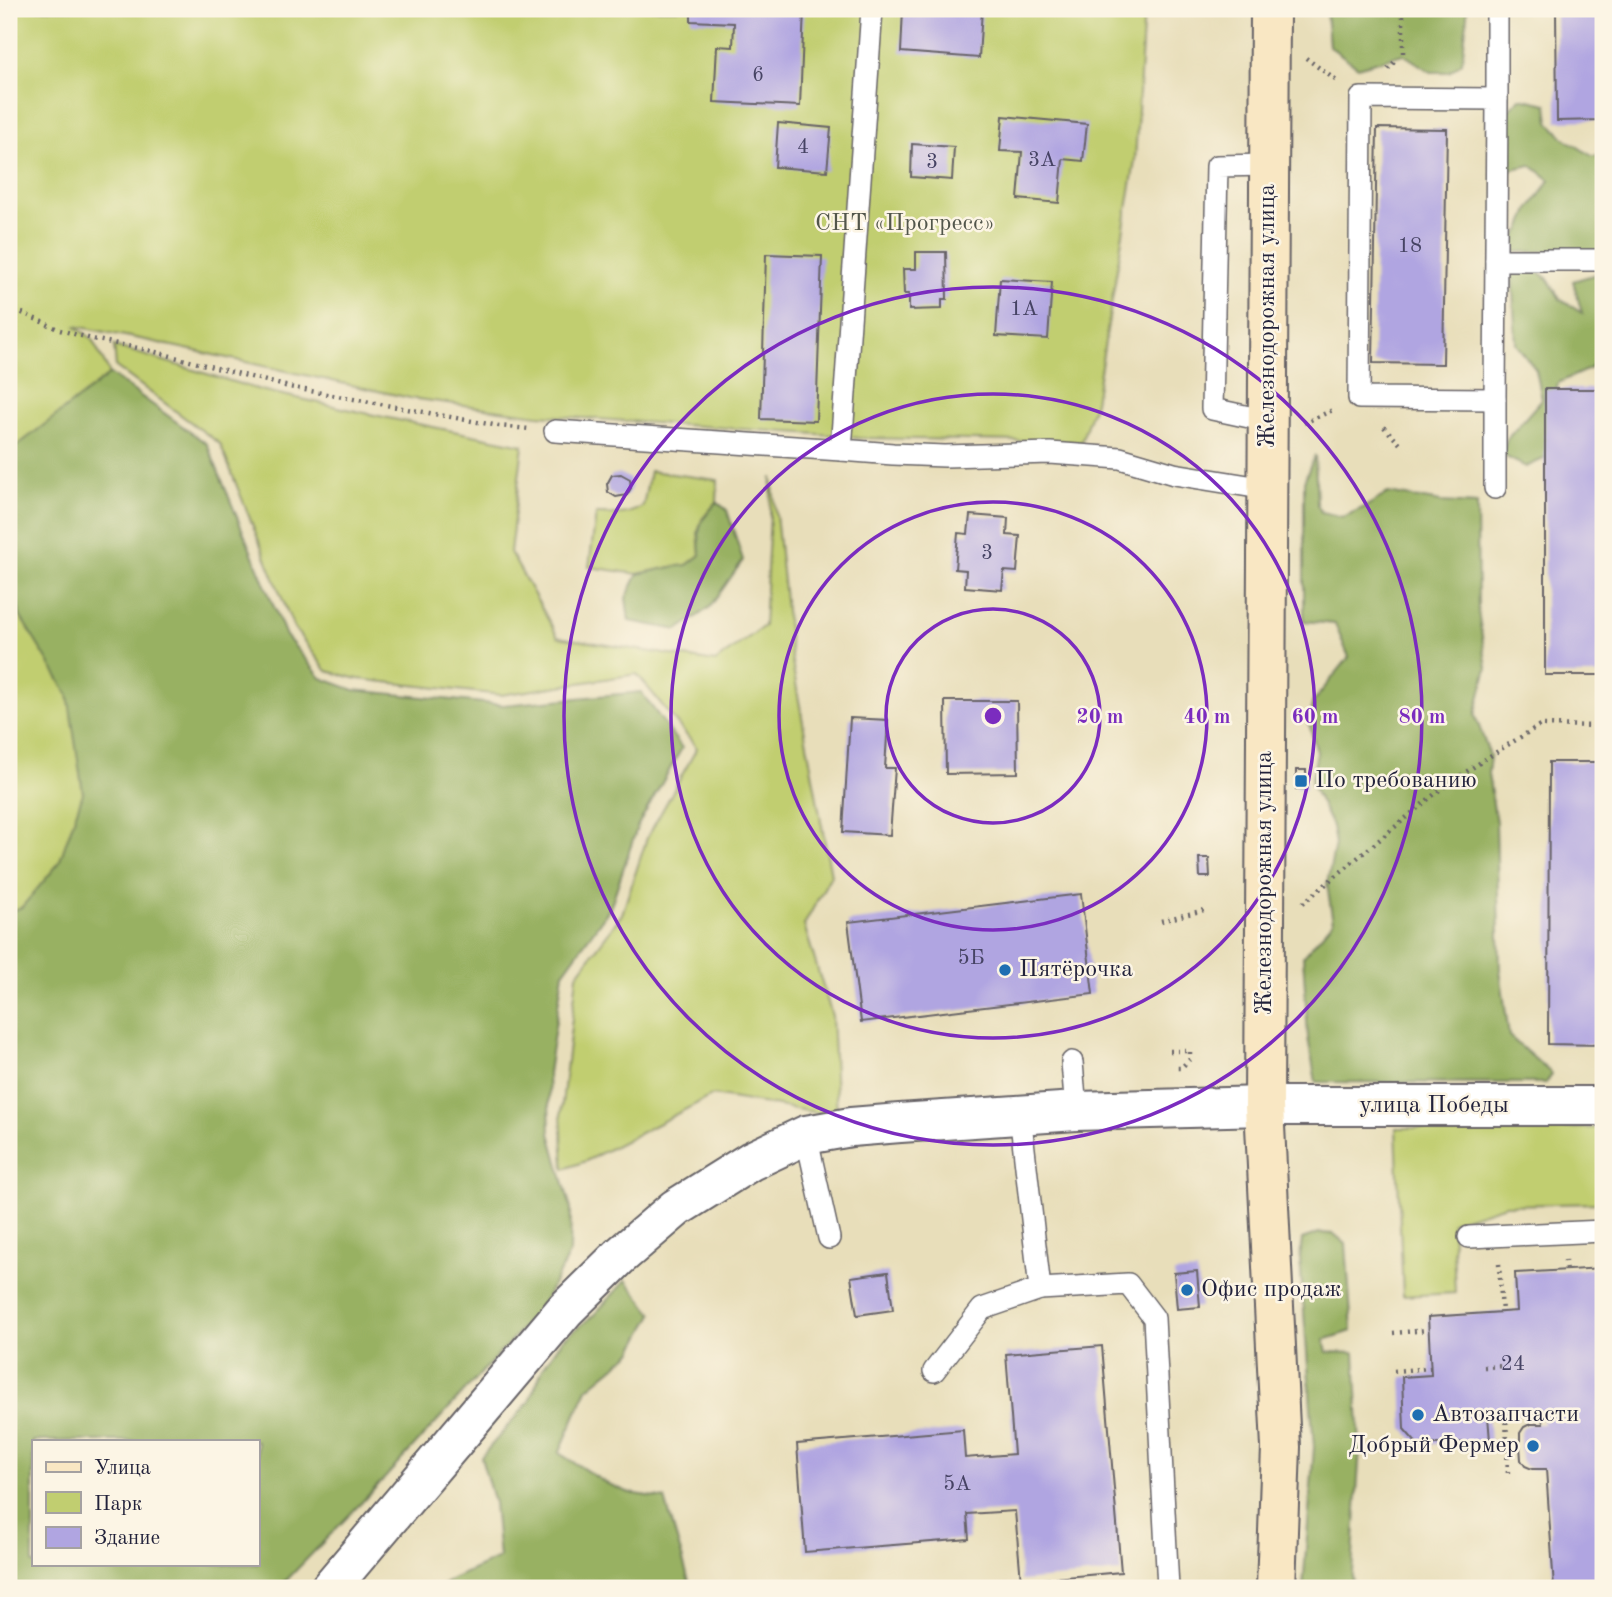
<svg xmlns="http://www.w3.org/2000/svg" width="1612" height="1597" font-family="'Old Standard TT',serif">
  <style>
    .green { fill: #c1ce70; stroke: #727856; stroke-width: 2 }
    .forest { fill: #98b162; stroke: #5d6a4e; stroke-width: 2; fill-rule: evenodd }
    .building { fill: #b0a5e1 }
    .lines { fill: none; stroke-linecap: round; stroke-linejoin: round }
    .lane-casing { stroke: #676467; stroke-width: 24 }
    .street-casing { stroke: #676467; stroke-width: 42 }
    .secondary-casing { stroke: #676467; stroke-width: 42 }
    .path { stroke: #676467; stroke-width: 4.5; stroke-dasharray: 2 5; stroke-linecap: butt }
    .lane { stroke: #fff; stroke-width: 21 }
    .street { stroke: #fff; stroke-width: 38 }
    .secondary { stroke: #f9e7c3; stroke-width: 38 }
    .ring { fill: none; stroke: #7b2cbf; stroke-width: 3.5 }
    .poi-dot { fill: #1f6fb2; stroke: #fcf5e5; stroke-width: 2.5 }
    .labels { text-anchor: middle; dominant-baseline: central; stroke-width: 5; stroke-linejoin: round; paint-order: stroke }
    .number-label { font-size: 21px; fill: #464364 }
    .park-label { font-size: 24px; fill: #52564b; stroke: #fcf5e5 }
    .street-label { font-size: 24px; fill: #22223b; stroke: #fcf5e5 }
    .poi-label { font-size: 24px; fill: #22223b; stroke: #fcf5e5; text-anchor: start }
    .centre { fill: #7b2cbf; stroke: #fcf5e5; stroke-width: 3.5 }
    .ring-label { font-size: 21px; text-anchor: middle; font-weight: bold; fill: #7b2cbf; stroke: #fcf5e5; stroke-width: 5; stroke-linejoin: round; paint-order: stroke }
  </style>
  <rect width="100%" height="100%" fill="#fcf5e5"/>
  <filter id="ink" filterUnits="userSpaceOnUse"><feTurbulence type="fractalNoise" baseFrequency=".0143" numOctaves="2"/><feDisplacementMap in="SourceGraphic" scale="14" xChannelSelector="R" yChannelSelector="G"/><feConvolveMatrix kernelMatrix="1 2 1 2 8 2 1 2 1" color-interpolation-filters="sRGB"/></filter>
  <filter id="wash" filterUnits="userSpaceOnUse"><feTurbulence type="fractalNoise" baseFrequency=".00686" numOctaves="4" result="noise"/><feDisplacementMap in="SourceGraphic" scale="28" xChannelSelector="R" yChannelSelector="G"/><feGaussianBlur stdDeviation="1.57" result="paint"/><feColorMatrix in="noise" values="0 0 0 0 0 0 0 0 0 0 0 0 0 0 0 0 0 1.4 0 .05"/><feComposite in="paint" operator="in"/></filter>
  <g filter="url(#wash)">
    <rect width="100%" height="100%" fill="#e8deba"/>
    <g class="green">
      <path d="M 9,9 L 1144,9 L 1135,161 L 1095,402 L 1081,442 L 858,438 L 832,435 L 538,415 L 410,398 L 145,340 L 75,326 L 92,339 L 110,374 L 94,386 L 242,696 L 33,1441 L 9,1500 Z"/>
      <path d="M 114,346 L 260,390 L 388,418 L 523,445 L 510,552 L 558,637 L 715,662 L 764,626 L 772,477 L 791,657 L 831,875 L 804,925 L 832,1016 L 837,1116 L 713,1095 L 586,1161 L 564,1169 L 561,1113 L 577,975 L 622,914 L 647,838 L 697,748 L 637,674 L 501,695 L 358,679 L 327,671 L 294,628 L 220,444 L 116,367 Z"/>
      <path d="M 650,471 L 718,480 L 717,502 L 702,519 L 698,532 L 700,555 L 687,565 L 671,567 L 638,574 L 589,567 L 596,514 C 614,515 628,516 643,506 Z"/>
      <path d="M 1396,1128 L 1603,1128 L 1603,1203 L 1505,1205 L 1452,1222 L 1455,1293 L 1403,1296 Z"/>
    </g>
    <g class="forest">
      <path d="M 1326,9 L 1467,9 L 1467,19 L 1462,62 L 1449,72 L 1431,72 L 1403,54 L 1358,67 L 1329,46 Z"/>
      <path d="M 1520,98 L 1547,104 L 1549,122 L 1564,138 L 1592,156 L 1603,156 L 1603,251 L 1513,252 L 1512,242 L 1521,229 L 1529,210 L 1550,180 L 1531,165 L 1503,171 L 1505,113 Z"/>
      <path d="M 1531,267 L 1548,279 L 1560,299 L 1582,313 L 1573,281 L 1603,272 L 1603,358 L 1599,353 L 1591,368 L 1558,383 L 1551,409 L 1550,456 L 1526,467 L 1502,455 L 1507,439 L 1542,399 L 1536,370 L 1516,344 L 1512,272 Z"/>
      <path d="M 110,374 L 207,444 L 286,636 L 321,678 L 354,690 L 503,705 L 641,692 L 682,748 L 638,825 L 610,908 L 563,973 L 548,1073 L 550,1133 L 571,1209 L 570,1252 L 541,1308 L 383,1480 L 279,1588 L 9,1588 L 9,912 L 22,907 L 59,863 L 83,793 L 68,694 L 20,616 L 9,562 L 9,452 ZM 257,1441 L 257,1564 L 33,1564 L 33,1441 Z"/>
      <path d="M 1315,455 L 1317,504 L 1321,512 L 1343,517 L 1365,507 L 1388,493 L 1441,502 L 1477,504 L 1478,611 L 1487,668 L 1475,715 L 1490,756 L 1488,774 L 1496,822 L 1500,970 L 1509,1036 L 1552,1074 L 1546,1083 L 1316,1082 L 1308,1038 L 1303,956 L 1333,922 L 1327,884 L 1335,844 L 1332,826 L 1311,783 L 1317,752 L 1308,720 L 1313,702 L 1349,657 L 1335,624 L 1304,621 L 1304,481 Z"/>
      <path d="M 717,502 L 727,510 L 743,560 L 710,607 L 678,630 L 629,621 L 626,598 L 638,574 L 671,567 L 687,565 L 700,555 C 698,526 697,524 717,502 Z"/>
      <path d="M 1319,1233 L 1334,1234 L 1346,1244 L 1352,1331 L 1324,1340 L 1327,1352 L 1355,1353 L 1360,1447 L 1351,1588 L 1303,1588 L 1314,1447 L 1300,1259 L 1302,1239 Z"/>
      <path d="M 626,1280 L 653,1314 L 632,1352 L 587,1389 L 559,1453 L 606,1483 L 630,1493 L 665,1499 L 691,1588 L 439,1588 L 452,1579 L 499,1558 L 494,1503 L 481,1457 L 529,1402 L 543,1368 L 563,1339 L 593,1316 Z"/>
    </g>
    <g id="blocks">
      <g class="building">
        <path d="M 691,9 L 804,9 L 800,106 L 714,102 L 717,46 L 733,47 L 734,23 L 691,21 Z"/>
        <path d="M 903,9 L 982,9 L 979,58 L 901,52 Z"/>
        <path d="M 1556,9 L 1603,9 L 1603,120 L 1557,121 Z"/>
        <path d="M 1003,116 L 1087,124 L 1083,161 L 1063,159 L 1059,203 L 1018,199 L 1022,152 L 1000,151 Z"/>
        <path d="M 778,123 L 831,128 L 827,171 L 775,167 Z"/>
        <path d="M 1377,128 L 1447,129 L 1443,364 L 1373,363 Z"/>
        <path d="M 912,144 L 954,147 L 952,180 L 911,177 Z"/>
        <path d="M 916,252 L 946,252 L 947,299 L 942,299 L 942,309 L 909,310 L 909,294 L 904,294 L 903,269 L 916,269 Z"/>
        <path d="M 766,254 L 822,256 L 816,421 L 761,419 Z"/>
        <path d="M 1000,279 L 1052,282 L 1048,339 L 996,336 Z"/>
        <rect x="1545" y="389" width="58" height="286"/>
        <path d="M 621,474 L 630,479 L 631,488 L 627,495 L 616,497 L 608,492 L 607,484 L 612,475 Z"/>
        <path d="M 970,515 L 1008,518 L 1007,535 L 1020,536 L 1017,572 L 1004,571 L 1002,590 L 965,587 L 966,570 L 955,569 L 958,533 L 968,534 Z"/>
        <path d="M 945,701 L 1017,701 L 1018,773 L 946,774 Z"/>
        <path d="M 850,718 L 888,720 L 885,768 L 895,768 L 890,835 L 843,832 Z"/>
        <path d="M 1549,762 L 1603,762 L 1603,1045 L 1548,1044 Z"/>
        <rect x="1296" y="770" width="10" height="19"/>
        <path d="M 1199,858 L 1209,858 L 1210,877 L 1200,877 Z"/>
        <path d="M 1081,894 L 1093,994 L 861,1022 L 848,922 Z"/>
        <path d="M 1603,1268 L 1603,1588 L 1554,1588 L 1546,1469 L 1532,1469 L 1525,1466 L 1521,1460 L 1520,1445 L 1520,1433 L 1524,1427 L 1530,1424 L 1543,1424 L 1542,1413 L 1488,1416 L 1490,1441 L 1418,1445 L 1404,1429 L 1402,1377 L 1431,1375 L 1428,1317 L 1517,1311 L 1515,1273 Z"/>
        <path d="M 1197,1271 L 1200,1307 L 1177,1309 L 1174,1273 Z"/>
        <path d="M 888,1272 L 893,1310 L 857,1315 L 851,1277 Z"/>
        <path d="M 1102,1346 L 1121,1572 L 1021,1581 L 1015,1511 L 967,1514 L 969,1539 L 805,1552 L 797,1444 L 963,1430 L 965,1458 L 1014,1454 L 1006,1354 Z"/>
      </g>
    </g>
  </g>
  <g filter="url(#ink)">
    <use href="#blocks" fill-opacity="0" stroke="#676467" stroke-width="2"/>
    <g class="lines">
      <defs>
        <g id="lane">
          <path d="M 872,9 L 841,450 L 893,454 L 945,456 L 1050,453 L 1120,458 L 1174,474 L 1267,489"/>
          <path d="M 1497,9 L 1497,99"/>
          <path d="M 1361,98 L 1497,99 L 1495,399 L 1359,398 Z"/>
          <path d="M 1496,260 L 1603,260"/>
          <path d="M 1495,399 L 1495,488"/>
          <path d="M 1268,421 L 1212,409 L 1217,166 L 1269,165"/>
          <path d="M 555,431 L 841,450"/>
          <path d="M 1072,1062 L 1076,1111"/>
          <path d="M 806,1135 L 829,1238"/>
          <path d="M 1469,1237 L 1603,1231"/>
          <path d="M 1040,1289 L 1128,1284 L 1154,1318 L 1168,1588"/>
          <path d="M 934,1371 L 982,1309 L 1040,1289 L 1020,1114"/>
        </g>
        <path id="street" d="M 330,1588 L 565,1310 L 620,1256 L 676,1208 L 751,1161 L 806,1135 L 851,1127 L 900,1123 L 1076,1111 L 1264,1106 L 1603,1106"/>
        <path id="secondary" d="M 1270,9 L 1264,1106 L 1281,1447 L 1276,1588"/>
      </defs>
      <use href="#lane" class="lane-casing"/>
      <use href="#street" class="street-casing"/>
      <use href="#secondary" class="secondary-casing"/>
      <g class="path">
        <path d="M 1403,9 L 1403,53"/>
        <path d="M 1306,58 L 1338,82"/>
        <path d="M 1388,69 L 1397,59"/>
        <path d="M 9,307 L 60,330 L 92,339 L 148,350 L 289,387 L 499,426 L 529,429"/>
        <path d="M 1304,423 L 1335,409"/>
        <path d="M 1384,427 L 1400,444"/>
        <path d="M 1303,903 L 1442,788 L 1490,756 L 1540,725 L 1603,726"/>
        <path d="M 1161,921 L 1208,909"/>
        <path d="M 1170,1051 L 1190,1051 L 1190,1059 L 1181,1068 L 1177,1068"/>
        <path d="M 1565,1260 L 1566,1271"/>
        <path d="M 1499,1264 L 1502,1313"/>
        <path d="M 1393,1333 L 1428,1330"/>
        <path d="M 1484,1367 L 1504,1366"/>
        <path d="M 1394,1371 L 1431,1368"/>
        <path d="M 1506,1415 L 1508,1476"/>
      </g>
      <use href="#lane" class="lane"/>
      <use href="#street" class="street"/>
      <use href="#secondary" class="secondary"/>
    </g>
  </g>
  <g class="ring">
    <circle cx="993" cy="716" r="107"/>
    <circle cx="993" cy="716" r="214"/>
    <circle cx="993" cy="716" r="322"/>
    <circle cx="993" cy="716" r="429"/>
  </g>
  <g class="poi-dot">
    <rect x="1294" y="774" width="14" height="14" rx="3.5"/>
    <circle cx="1005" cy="970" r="7"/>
    <circle cx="1187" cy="1290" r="7"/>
    <circle cx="1418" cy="1415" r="7"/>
    <circle cx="1533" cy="1446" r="7"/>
  </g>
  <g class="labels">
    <g class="number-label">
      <text x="758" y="75">6</text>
      <text x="803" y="147">4</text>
      <text x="1042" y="160">3А</text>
      <text x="932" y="162">3</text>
      <text x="1410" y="246">18</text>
      <text x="1024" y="309">1А</text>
      <text x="987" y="553">3</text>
      <text x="971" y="958">5Б</text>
      <text x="1513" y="1364">24</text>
      <text x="957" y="1484">5А</text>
    </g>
    <g class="park-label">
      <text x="905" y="224">СНТ «Прогресс»</text>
    </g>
    <g class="street-label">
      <text transform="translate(1268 316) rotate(-90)">Железнодорожная улица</text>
      <text transform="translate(1265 883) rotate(-90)">Железнодорожная улица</text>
      <text x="1434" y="1106">улица Победы</text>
    </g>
    <g class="poi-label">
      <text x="1315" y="781">По требованию</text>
      <text x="1019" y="970">Пятёрочка</text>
      <text x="1201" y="1290">Офис продаж</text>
      <text x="1432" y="1415">Автозапчасти</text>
      <text x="1519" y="1446" text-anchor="end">Добрый Фермер</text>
    </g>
  </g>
  <circle cx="993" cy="716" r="10" class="centre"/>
  <g class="ring-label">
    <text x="1100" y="723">20 m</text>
    <text x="1207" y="723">40 m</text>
    <text x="1315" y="723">60 m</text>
    <text x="1422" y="723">80 m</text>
  </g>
  <rect width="1612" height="1597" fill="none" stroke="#fcf5e5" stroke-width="35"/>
  <rect x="32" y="1440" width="228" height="126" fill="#fcf5e5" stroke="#a5a1a1" stroke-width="2"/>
  <rect x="46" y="1462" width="35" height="10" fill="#f9e7c3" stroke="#a5a1a1" stroke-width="2"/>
  <text x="94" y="1474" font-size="21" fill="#22223b">Улица</text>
  <rect x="46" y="1492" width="35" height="21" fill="#c1ce70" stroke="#a5a1a1" stroke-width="2"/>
  <text x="94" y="1510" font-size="21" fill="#22223b">Парк</text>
  <rect x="46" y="1527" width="35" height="21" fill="#b0a5e1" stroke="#a5a1a1" stroke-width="2"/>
  <text x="94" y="1544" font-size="21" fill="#22223b">Здание</text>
</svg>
